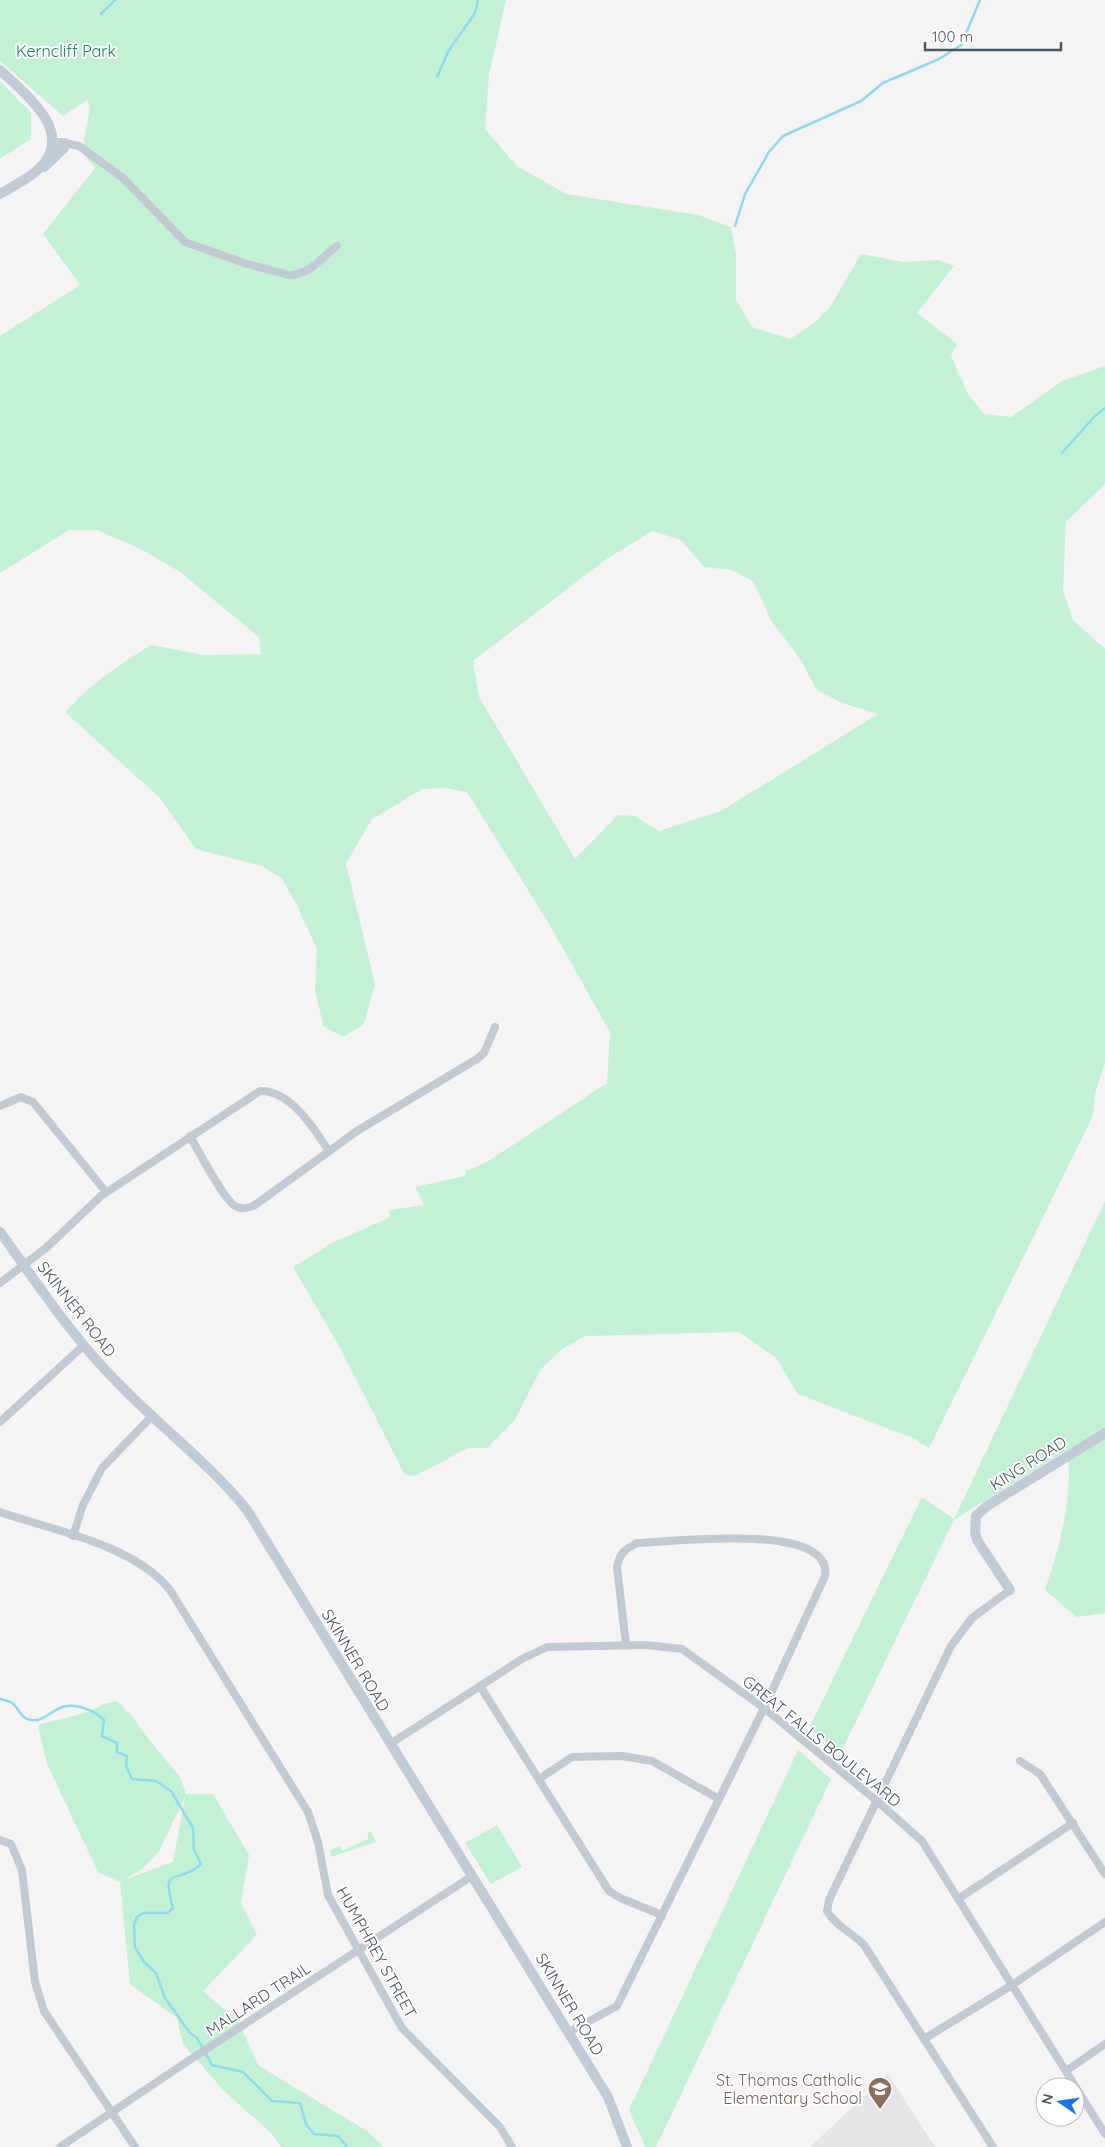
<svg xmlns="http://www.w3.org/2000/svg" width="1105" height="2147" font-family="Quicksand,sans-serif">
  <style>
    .education { fill: #e6e4e5 }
    .green { fill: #c3f1d5; fill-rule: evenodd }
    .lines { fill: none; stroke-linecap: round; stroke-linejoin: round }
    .stream { stroke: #90daee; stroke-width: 2.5 }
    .street { stroke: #c1cad2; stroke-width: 8 }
    .secondary { stroke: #c1cbd6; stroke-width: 10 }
    .labels { text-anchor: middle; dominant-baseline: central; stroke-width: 4; stroke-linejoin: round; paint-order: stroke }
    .park-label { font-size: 16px; fill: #17864f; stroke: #fff }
    .street-label { font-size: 16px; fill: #4a5661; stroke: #fff }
    .education-label { font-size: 16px; fill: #785e54; stroke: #fff; text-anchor: end }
  </style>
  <rect width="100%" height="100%" fill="#f5f3f3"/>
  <path class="education" d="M 888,2074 L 935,2147 L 810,2147 Z"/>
  <g class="green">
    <path d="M 0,0 L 506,0 L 489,75 L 485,129 L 517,166 L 566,194 L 698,215 L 731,227 L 736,254 L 736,300 L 752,327 L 790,339 L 814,323 L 830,307 L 861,254 L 904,262 L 938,260 L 954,266 L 917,313 L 957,344 L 951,356 L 968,394 L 984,414 L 1011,417 L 1062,381 L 1105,366 L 1105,484 L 1066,522 L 1063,590 L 1073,620 L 1105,649 L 1105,1063 L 1095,1093 L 1093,1116 L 929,1448 L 915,1439 L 798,1394 L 776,1358 L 739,1332 L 585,1336 L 561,1350 L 541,1369 L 514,1421 L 487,1448 L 468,1448 L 415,1476 L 405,1475 L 339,1346 L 293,1267 L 334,1242 L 389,1218 L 390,1210 L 424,1205 L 415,1187 L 465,1176 L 466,1171 L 487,1162 L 607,1083 L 610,1032 L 548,922 L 467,792 L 444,788 L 422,789 L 371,820 L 346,864 L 375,984 L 364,1024 L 343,1037 L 323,1026 L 315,988 L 317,949 L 297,905 L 282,879 L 262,866 L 196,849 L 159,797 L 65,712 C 89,685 120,664 151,645 L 204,655 L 261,654 L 259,637 L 180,572 L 141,549 L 97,530 L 69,530 L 0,573 L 0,336 L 80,285 L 43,234 L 95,168 L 82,152 L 90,107 L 87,100 L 63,116 L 0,61 ZM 652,531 L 681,540 L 704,567 L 732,570 L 753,581 L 771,620 L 802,662 L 817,690 L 842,703 L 878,714 L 721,811 L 659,831 L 635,816 L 618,815 L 575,859 L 479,697 L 473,661 L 605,560 Z"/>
    <path d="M 0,81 L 31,113 L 31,139 L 0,159 Z"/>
    <path d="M 1105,1201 L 1105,1613 L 1076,1617 L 1045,1590 C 1060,1544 1074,1498 1067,1450 L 954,1520 L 840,1754 L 809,1728 L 922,1497 L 954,1519 Z"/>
    <path d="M 117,1701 L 133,1717 L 143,1732 L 180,1777 L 186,1794 L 213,1794 L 249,1855 L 241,1903 L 257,1935 L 203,1991 L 237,2020 L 259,2066 L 367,2131 L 384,2147 L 282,2147 L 270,2132 L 224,2091 L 183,2044 L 177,2018 L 130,1984 L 120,1882 L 98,1872 L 47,1764 L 38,1725 L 88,1712 L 104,1704 ZM 185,1797 L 173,1862 L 124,1880 L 142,1869 L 158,1853 Z"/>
    <path d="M 798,1750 L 831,1779 L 656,2147 L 645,2147 L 629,2110 Z"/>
    <path d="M 497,1825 L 522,1867 L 491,1884 L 465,1843 Z"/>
    <path d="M 371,1831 L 376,1842 L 331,1857 L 330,1850 L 340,1846 L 342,1851 L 368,1839 L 368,1833 Z"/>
  </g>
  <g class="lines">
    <g class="stream">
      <path d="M 101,14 L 115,0"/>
      <path d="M 437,77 L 449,50 L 475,13 L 478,0"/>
      <path d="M 735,226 L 745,194 L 769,152 L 783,136 L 861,101 L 883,83 L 939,59 L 961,45 L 980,0"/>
      <path d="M 1062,453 L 1095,416 L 1105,408"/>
      <path d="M 0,1699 C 3,1700 8,1701 11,1702 C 19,1707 20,1719 31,1720 C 42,1722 49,1713 58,1709 C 73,1701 94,1710 104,1720 L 102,1736 L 117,1743 L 117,1752 L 127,1756 L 126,1766 L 132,1779 L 156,1781 L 171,1791 L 193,1828 L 194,1850 L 201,1864 C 178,1886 160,1863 173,1908 L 167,1913 L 143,1913 L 137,1917 L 134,1925 L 135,1947 L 144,1962 L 156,1973 L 165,1998 L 190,2033 L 197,2038 L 212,2065 L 243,2072 L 272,2101 L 300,2103 L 306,2124 L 314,2134 L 338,2136 L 347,2147"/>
    </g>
    <g class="street">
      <path d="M 65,143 L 79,146 L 123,178 L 185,242 L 247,264 L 289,275 C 312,274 320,258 337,246"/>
      <path d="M 0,1106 L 21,1097 L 33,1102 L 106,1192"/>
      <path d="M 190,1136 C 198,1150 224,1200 235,1206 C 242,1210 248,1208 255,1205 L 357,1131 L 477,1059 L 484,1053 L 495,1027"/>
      <path d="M 0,1283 L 46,1248 L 101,1196 L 260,1091 C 290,1090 314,1128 328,1150"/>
      <path d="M 0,1422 L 83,1346"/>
      <path d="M 0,1512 C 54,1531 133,1544 170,1590 L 308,1812 L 318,1842 L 328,1895 L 402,2028 L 500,2127 L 512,2147"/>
      <path d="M 73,1536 L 83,1505 L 102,1468 L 152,1416"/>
      <path d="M 480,1686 L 609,1891 L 620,1898 L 662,1915"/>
      <path d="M 390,1744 L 522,1659 L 547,1647 L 646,1645 L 682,1649 L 764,1708 L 877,1801 L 922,1841 L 1105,2134"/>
      <path d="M 1020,1761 L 1040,1774 L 1105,1874"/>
      <path d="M 539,1779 L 572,1757 L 622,1756 L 652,1761 L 719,1799"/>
      <path d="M 0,1840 L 11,1844 L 22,1870 L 35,1982 L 44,2011 L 135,2147"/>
      <path d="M 958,1899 L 1073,1823"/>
      <path d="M 569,2032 L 617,2006 L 764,1708 L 825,1576 C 834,1521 670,1542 637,1543 C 625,1549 620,1553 617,1567 L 626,1645"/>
      <path d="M 924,2039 L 1012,1985 L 1105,1922"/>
      <path d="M 1066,2071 L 1105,2044"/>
      <path d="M 60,2147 L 182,2065 L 472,1876"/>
      <path d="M 993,2147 L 864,1945 C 853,1933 834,1925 827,1911 L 829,1900 L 951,1646 L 972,1618 L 1010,1590"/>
    </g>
    <g class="secondary">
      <path d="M 0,70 C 23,92 72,129 44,163 C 33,177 15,185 0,194"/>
      <path d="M 44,167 L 64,148 L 65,143 L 53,143"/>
      <path d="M 0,1232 C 37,1283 72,1337 117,1382 C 159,1426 209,1463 247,1510 L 608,2097 L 627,2147"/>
      <path d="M 1010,1590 L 977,1540 L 975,1532 L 976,1516 L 987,1506 L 1105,1433"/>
    </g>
  </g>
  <defs>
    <symbol id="school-pin" viewBox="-11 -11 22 30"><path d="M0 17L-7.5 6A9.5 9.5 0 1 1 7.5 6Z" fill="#8d6e63" stroke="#fff"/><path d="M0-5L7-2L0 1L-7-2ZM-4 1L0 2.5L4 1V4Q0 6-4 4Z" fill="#fff"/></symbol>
  </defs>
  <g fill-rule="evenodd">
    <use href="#school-pin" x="866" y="2075" width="28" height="38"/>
  </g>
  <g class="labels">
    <g class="park-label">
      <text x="66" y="51">Kerncliff Park</text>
    </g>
    <g class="street-label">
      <text transform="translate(77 1309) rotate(52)">SKINNER ROAD</text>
      <text transform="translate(1028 1463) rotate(-32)">KING ROAD</text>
      <text transform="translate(356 1660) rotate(59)">SKINNER ROAD</text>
      <text transform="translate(822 1741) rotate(39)">GREAT FALLS BOULEVARD</text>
      <text transform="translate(377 1952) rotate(61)">HUMPHREY STREET</text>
      <text transform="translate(258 1999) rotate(-33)">MALLARD TRAIL</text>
      <text transform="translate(570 2004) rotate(59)">SKINNER ROAD</text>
    </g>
    <g class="education-label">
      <text x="862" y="2080">St. Thomas Catholic<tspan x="862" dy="18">Elementary School</tspan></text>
    </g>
  </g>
  <g transform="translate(1060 2102) rotate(283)"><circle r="24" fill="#ffffff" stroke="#b7bbc0"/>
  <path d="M0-4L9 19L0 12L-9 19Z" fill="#1a73e8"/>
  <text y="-8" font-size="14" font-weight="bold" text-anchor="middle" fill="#4a5661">N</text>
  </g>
  <path d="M925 42v8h136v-8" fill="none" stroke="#4a5661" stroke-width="2.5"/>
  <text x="932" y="42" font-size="15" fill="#4a5661" stroke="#ffffff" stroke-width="4" paint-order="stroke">100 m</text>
</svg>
